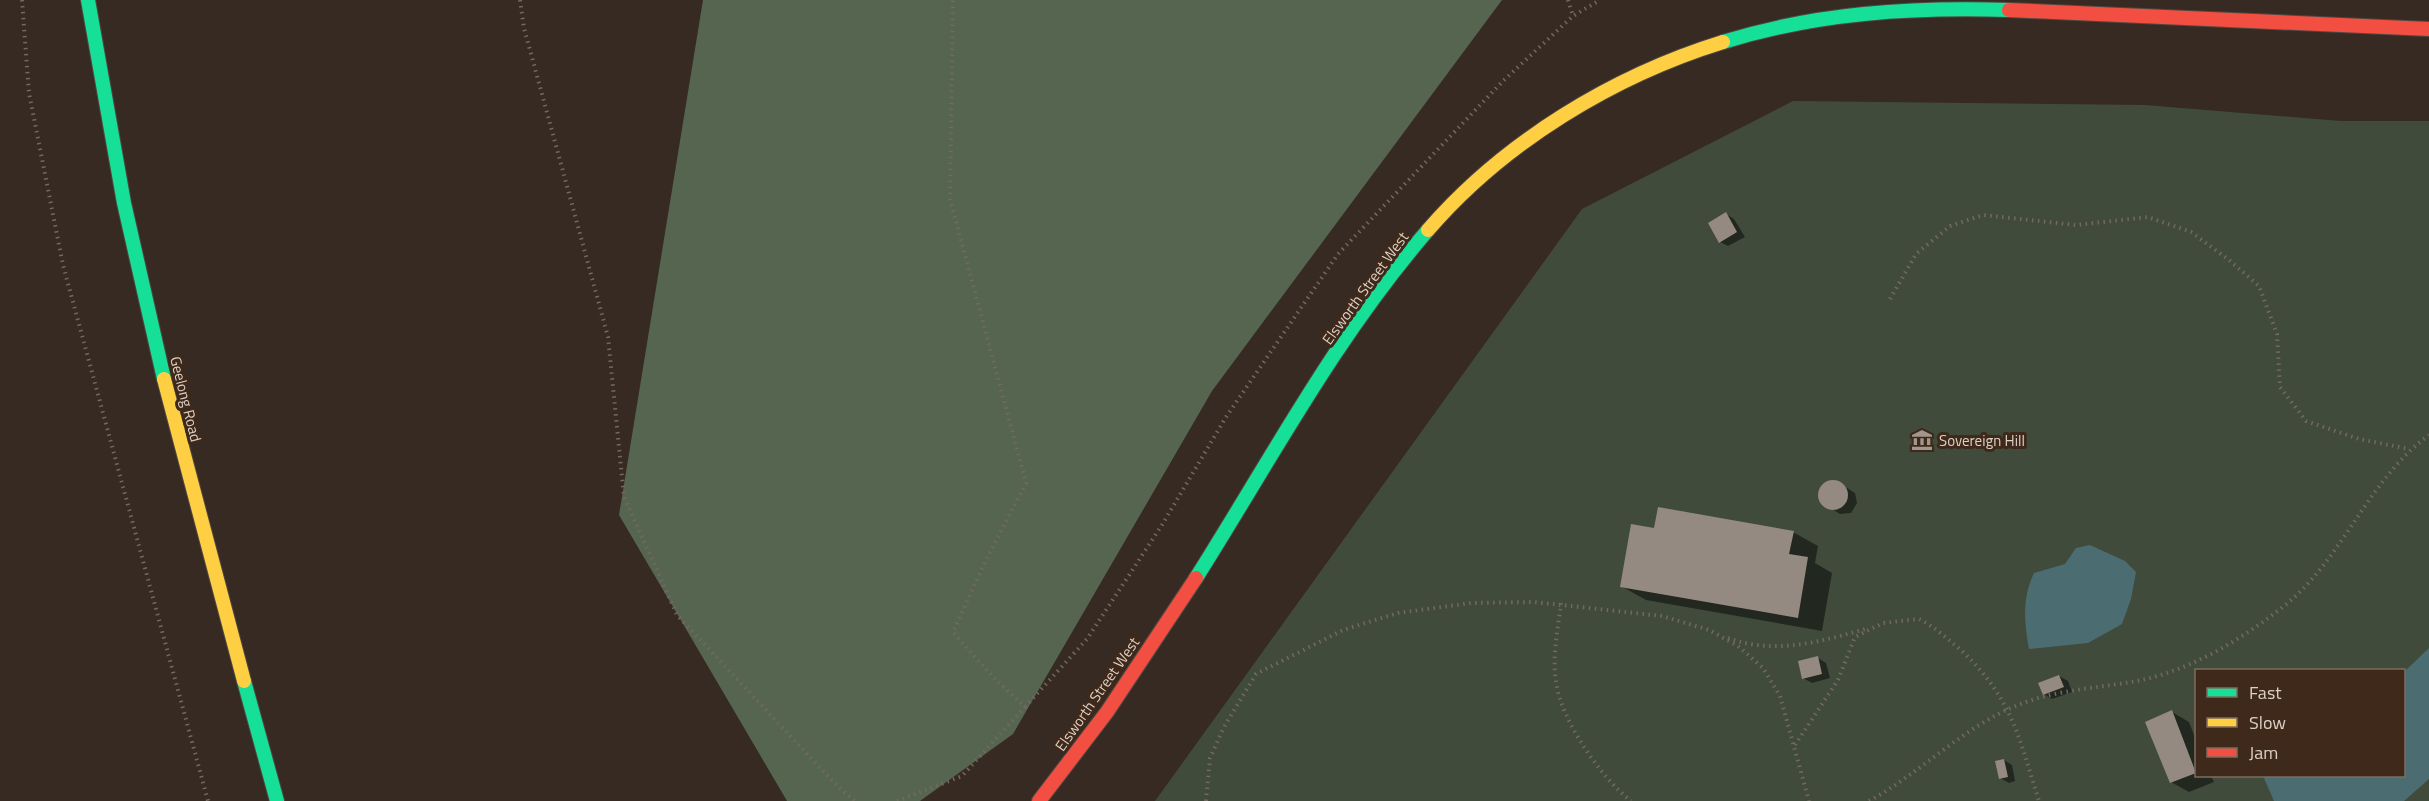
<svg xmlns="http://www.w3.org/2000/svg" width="2429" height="801" font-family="'Titillium Web',sans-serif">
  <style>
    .green { fill: #414b3b; fill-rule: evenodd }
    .forest { fill: #56654f }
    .water { fill: #4b6c70 }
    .shadow { fill: #0007 }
    .building { fill: #958a82 }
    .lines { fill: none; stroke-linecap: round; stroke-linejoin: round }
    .fast-casing { stroke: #524841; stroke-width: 16 }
    .slow-casing { stroke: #524841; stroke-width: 16 }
    .jam-casing { stroke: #524841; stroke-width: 16 }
    .path { stroke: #726963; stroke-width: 4; stroke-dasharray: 1.5 4.5; stroke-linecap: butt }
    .fast { stroke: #16e098; stroke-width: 14 }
    .slow { stroke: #ffcf43; stroke-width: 14 }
    .jam { stroke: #f24e42; stroke-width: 14 }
    .labels { text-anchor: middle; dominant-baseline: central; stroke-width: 6; stroke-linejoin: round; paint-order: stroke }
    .street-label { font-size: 15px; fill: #ddd0c6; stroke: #3e291a }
    .poi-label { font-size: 15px; fill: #ddd0c6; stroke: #3e291a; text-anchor: start }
  </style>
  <rect width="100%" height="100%" fill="#362a22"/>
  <path class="green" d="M 1793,101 L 2145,105 L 2341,121 L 2429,121 L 2429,801 L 1155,801 L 1582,209 ZM 2196,670 L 2404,670 L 2404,776 L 2196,776 Z"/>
  <path class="forest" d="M 703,0 L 1502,0 L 1212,391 L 1013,734 L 920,801 L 787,801 L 619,515 Z"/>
  <g class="water">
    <path d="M 2090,545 L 2125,561 L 2136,572 L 2131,599 L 2122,624 L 2088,643 L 2029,649 C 2024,622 2022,598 2034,573 L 2065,564 L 2076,548 Z"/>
    <path d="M 2429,648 L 2429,779 L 2404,801 L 2274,801 L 2263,776 L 2404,776 L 2404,672 Z"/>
  </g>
  <g class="shadow">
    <path d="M 1726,214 L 1734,219 L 1745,237 L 1728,246 L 1720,242 Z"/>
    <path d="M 1836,481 L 1855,493 L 1857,503 L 1851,513 L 1840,514 L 1821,502 L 1819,492 L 1826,483 Z"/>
    <path d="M 1656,530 L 1793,532 L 1818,546 L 1815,563 L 1832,573 L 1822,631 L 1646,600 L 1621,586 Z"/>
    <path d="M 1818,658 L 1826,663 L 1830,678 L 1812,683 L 1803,678 Z"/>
    <path d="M 2059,676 L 2068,681 L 2072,692 L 2052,699 L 2044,694 Z"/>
    <path d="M 2172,712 L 2189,722 L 2196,740 L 2196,776 L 2211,776 L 2214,782 L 2189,792 L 2171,782 Z"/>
    <path d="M 2004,760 L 2012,765 L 2015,781 L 2009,783 L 2000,778 Z"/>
  </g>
  <g class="building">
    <path d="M 1726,212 L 1737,232 L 1719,243 L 1708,223 Z"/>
    <circle cx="1833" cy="495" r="15"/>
    <path d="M 1658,507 L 1794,531 L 1789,554 L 1808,557 L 1798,618 L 1620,587 L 1631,524 L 1654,528 Z"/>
    <path d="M 1818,656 L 1822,674 L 1802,679 L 1798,661 Z"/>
    <path d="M 2059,675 L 2064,687 L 2043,695 L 2038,683 Z"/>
    <path d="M 2172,710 L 2196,773 L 2170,783 L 2145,722 Z"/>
    <path d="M 2004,759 L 2008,777 L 1999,779 L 1995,761 Z"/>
  </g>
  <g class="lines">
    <defs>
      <g id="fast">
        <path d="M 88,0 L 124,203 L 164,379"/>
        <path d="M 1723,42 C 1816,13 1911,7 2009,10"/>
        <path d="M 1196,578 C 1270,461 1336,336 1428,230"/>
        <path d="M 244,681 L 277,801"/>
      </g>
      <g id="slow">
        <path d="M 1428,230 C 1504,142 1613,76 1723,42"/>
        <path d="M 164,379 L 244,681"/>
      </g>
      <g id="jam">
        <path d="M 2009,10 L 2429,29"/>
        <path d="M 1039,801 L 1107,712 L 1196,578"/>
      </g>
    </defs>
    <use href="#fast" class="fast-casing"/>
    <use href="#slow" class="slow-casing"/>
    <use href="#jam" class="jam-casing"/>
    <g class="path">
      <path d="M 22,0 L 29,93 L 63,265 L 208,801"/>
      <path d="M 520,0 L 524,28 L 608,337 L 624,497 L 677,615 L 839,788 L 855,801"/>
      <path d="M 1568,0 L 1573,16"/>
      <path d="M 1890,299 L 1916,254 L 1950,226 L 1983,215 L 2076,225 L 2148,217 L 2191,232 L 2229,260 L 2259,286 L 2277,334 L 2280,387 L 2306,421 L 2359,439 L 2409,449"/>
      <path d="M 1561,603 C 1558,629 1552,656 1556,682 C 1561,720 1601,778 1631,801"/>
      <path d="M 1728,638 C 1774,655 1820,642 1865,629"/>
      <path d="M 1025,707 L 1087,639 L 1162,525 L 1226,417 L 1338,254 L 1503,81 L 1573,16 L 1600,0"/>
      <path d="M 1795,745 L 1838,680 L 1855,637 L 1883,623 L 1919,619 C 1935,627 1949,640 1963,652 C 2013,700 2019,738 2039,801"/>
      <path d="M 897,801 L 962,776 L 1025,707 L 991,675 L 953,632 L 986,560 L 1026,483 L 950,199 L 953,0"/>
      <path d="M 1206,801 L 1210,758 L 1224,727 L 1256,674 L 1343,630 L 1398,613 L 1471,603 L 1534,602 L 1662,616 L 1709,630 L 1738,646 L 1763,668 L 1780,696 L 1809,801"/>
      <path d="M 1869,801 C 1919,774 1966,725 2018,705 C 2057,689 2102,688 2142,680 C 2192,669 2240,640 2279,610 C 2342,563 2366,481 2429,435"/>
    </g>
    <use href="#fast" class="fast"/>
    <use href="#slow" class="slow"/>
    <use href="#jam" class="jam"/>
  </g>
  <defs>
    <symbol id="museum-bare" viewBox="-9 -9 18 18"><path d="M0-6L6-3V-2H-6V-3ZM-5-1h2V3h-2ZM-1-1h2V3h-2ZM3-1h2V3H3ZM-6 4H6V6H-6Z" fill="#a3968d" stroke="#3e291a" stroke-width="2.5" paint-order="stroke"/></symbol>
  </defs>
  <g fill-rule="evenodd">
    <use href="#museum-bare" x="1907" y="425" width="30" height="30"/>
  </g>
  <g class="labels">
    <g class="street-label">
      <text transform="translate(1365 288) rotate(-54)">Elsworth Street West</text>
      <text transform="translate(186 399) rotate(76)">Geelong Road</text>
      <text transform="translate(1097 694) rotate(-55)">Elsworth Street West</text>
    </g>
    <g class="poi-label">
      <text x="1939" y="440">Sovereign Hill</text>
    </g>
  </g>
  <rect x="2195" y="669" width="210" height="108" fill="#3e291a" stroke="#7e6c5f" stroke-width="1.5"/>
  <rect x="2207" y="688" width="30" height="9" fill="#16e098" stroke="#7e6c5f" stroke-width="1.5"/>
  <text x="2249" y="699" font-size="18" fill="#ddd0c6">Fast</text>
  <rect x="2207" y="718" width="30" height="9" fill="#ffcf43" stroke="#7e6c5f" stroke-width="1.5"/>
  <text x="2249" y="729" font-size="18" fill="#ddd0c6">Slow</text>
  <rect x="2207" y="748" width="30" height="9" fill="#f24e42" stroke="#7e6c5f" stroke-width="1.5"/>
  <text x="2249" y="759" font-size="18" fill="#ddd0c6">Jam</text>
</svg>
